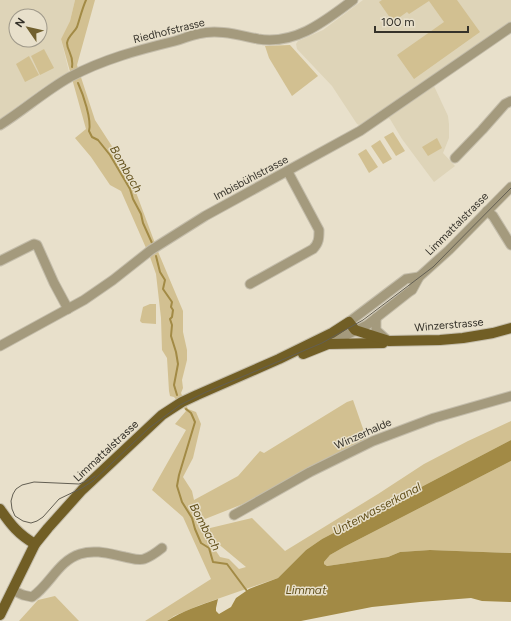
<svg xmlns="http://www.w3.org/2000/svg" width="511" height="621" font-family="Figtree,sans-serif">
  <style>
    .built { fill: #ded4b8; fill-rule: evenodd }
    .green { fill: #d2c091 }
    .water { fill: #a28a45 }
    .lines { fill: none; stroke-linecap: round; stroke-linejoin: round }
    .stream { stroke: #a28a45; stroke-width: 2 }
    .minor-casing { stroke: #c4bdab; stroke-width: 11 }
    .major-casing { stroke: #c4bdab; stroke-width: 12 }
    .minor { stroke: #a49a7d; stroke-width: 9 }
    .major { stroke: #715e25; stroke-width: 10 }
    .tram { stroke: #635f53; stroke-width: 1 }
    .labels { text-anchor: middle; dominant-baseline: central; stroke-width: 3; stroke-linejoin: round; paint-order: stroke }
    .street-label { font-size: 11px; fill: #35322a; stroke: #e8e0cb }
    .water-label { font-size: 12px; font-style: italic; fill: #63511c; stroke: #e8e0cb }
  </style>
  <rect width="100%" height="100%" fill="#e8e0cb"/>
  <g class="built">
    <path d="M 0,0 L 75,0 L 70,21 L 61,39 L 69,72 L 44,87 L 0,119 ZM 16,16 L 40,16 L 40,40 L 16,40 Z"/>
    <path d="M 363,0 L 511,0 L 511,21 L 393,104 L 359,125 L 357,124 L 332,86 L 297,49 L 296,44 L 298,41 L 323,30 Z"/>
    <path d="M 434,86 L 448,116 L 449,124 L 449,138 L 443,153 L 455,166 L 434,182 L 402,139 L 390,119 L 388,118 Z"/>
  </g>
  <g class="green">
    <path d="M 75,0 L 95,0 L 77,65 L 95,120 L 128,171 L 159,254 L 183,311 L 183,332 L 187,350 L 187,360 L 182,380 L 183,388 L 181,393 L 188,409 L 196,412 L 201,424 L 193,458 L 183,477 L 192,491 L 194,500 L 238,476 L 260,451 L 264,453 L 347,402 L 353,400 L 367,440 L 325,459 L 243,504 L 200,521 L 200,527 L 220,557 L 229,559 L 239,569 L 246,567 L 216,542 L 206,529 L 252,518 L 285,551 L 378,494 L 424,464 L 468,441 L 511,421 L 511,440 L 322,539 L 306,550 L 278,578 L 200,605 L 174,616 L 167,621 L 145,621 L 211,579 L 183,517 L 152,490 L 186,430 L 175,424 L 186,411 L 174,397 L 170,396 L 169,391 L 167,358 L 162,350 L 161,318 L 156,274 L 150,257 L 121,191 L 110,185 L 91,157 L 75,138 L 86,129 L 61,39 L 70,21 Z"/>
    <path d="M 382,0 L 457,0 L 480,32 L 414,79 L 397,55 L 444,22 L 429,1 L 409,14 L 407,12 L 393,22 L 379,2 Z"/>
    <path d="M 290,45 L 318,76 L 292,96 L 269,58 L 265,46 Z"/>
    <path d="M 44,49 L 54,68 L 40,75 L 31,56 Z"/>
    <path d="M 29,56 L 39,75 L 25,82 L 16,64 Z"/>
    <path d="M 393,132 L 405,151 L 396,156 L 384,137 Z"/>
    <path d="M 437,138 L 442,148 L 428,156 L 422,147 Z"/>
    <path d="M 380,140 L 392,159 L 383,164 L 371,146 Z"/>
    <path d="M 366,149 L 378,167 L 369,173 L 358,154 Z"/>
    <path d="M 150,304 L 156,304 L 156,324 L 142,323 L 140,321 L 143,307 Z"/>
    <path d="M 511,461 L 511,553 L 430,550 L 400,552 L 388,557 L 327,566 L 324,564 L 324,562 L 330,555 L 344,547 Z"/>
    <path d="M 55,596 L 79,621 L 19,621 L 38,600 Z"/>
  </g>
  <path class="water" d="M 511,440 L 511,461 L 344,547 L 330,555 L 324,562 L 324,564 L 327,566 L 388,557 L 400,552 L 430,550 L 511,553 L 511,602 L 482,601 L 471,598 L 420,602 L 372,607 L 301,621 L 167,621 C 182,611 201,605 218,599 L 216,608 L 216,611 L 219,614 L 231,607 L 236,598 L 249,589 L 278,578 L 306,550 L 322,539 Z"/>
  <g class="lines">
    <g class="stream">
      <path d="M 72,67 C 74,55 67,51 67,43 C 68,36 74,33 77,27 C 80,18 82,9 86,0"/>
      <path d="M 78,83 C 83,94 92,120 89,131 L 92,137 L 98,140 L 110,155 L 130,189 L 133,199 L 141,214 L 143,223 L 152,243"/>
      <path d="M 156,256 L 160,272 L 165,280 L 163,289 L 172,302 L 171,307 L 173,310 L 172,317 L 170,319 L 172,325 L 171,336 L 176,352 L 178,364 L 174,385 L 177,395"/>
      <path d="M 186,409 L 191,413 L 195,422 L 179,475 L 177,486 L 182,502 L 192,518 L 195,529 L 201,543 L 209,548 L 213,562 L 227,564 L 247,591"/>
    </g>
    <defs>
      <g id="minor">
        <path d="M 0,125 C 24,110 45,91 70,77 C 104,59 138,50 175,41 C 183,39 190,35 198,34 C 218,29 238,35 258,39 C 296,45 325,21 353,0"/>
        <path d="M 455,158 L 482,130 L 505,104 L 511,101"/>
        <path d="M 487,211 L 493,216 L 511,245"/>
        <path d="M 0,261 L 34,244 L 37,245 L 54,283 L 68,309"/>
        <path d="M 250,284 L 313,249 C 319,243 319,238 319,230 L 288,172"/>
        <path d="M 376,318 L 376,330 L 386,339"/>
        <path d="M 349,322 L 406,279 L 419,277"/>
        <path d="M 328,344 L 367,325 L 409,292 L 412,290 L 419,277 L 449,250 L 511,187"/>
        <path d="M 0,346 L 84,300 L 113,280 L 151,250 L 205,216 L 360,131 L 511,27"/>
        <path d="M 234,515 L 310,472 L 373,441 L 434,418 L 511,396"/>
        <path d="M 12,590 L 23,595 L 32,597 C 50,585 58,561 80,554 C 95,549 110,554 125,557 C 131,558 138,561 144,559 C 150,557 157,552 162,548"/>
      </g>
      <g id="major">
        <path d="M 303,354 L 328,344 L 383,343"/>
        <path d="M 0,509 C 11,525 18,534 35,544"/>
        <path d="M 0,615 L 35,544 L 48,528 L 82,490 L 162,415 L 182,402 L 197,395 L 279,359 L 332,333 L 349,322 L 355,330 L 389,341 L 440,340 L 463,338 L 493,333 L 511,328"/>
      </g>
    </defs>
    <use href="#minor" class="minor-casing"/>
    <use href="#major" class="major-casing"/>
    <use href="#minor" class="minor"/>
    <use href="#major" class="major"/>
    <path class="tram" d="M 95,476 L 87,481 L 79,484 L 34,482 L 22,485 L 16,489 L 13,494 L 11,501 L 12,509 L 15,516 L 23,521 L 31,523 L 37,521 L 43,517 L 59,499 L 82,488 L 93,481 L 149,428 L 180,405 L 204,393 L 322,343 L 363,320 L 433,267 L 511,188"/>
  </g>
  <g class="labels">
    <g class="street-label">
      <text transform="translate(169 31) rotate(-14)">Riedhofstrasse</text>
      <text transform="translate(251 178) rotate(-28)">Imbisbühlstrasse</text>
      <text transform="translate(457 224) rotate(-45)">Limmattalstrasse</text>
      <text transform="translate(449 325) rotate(-5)">Winzerstrasse</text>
      <text transform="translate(363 434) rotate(-24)">Winzerhalde</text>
      <text transform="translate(106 451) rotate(-43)">Limmattalstrasse</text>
    </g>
    <g class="water-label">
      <text transform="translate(126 169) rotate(60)">Bombach</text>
      <text transform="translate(377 509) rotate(-28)">Unterwasserkanal</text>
      <text transform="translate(205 527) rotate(62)">Bombach</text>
      <text x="306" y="590">Limmat</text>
    </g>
  </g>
  <g transform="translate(28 28) rotate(304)"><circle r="19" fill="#e8e0cb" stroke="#a09a8b"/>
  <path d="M0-3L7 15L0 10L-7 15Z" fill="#71602e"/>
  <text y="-6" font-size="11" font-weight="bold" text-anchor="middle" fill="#35322a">N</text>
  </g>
  <path d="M375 26v6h93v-6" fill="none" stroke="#35322a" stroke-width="2"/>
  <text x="381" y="26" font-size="12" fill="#35322a" stroke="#e8e0cb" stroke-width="3" paint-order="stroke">100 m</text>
</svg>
